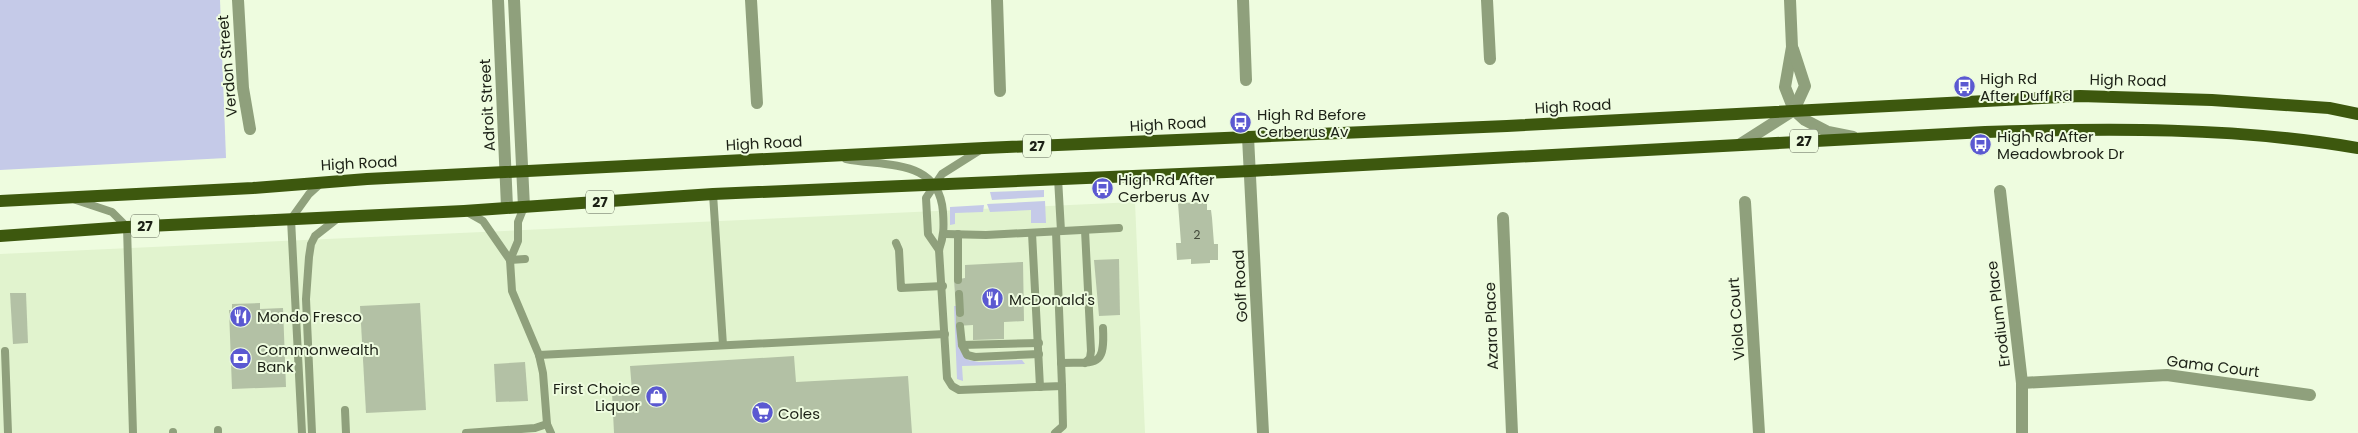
<svg xmlns="http://www.w3.org/2000/svg" width="2358" height="433" font-family="Poppins,sans-serif">
  <style>
    .built { fill: #e1f3ce }
    .green { fill: #c5cae8 }
    .building { fill: #b3c1a5 }
    .lines { fill: none; stroke-linecap: round; stroke-linejoin: round }
    .service { stroke: #8fa07c; stroke-width: 8 }
    .minor { stroke: #8fa07c; stroke-width: 12 }
    .tertiary { stroke: #8fa07c; stroke-width: 12 }
    .primary { stroke: #3d580e; stroke-width: 12 }
    .labels { text-anchor: middle; dominant-baseline: central; stroke-width: 4; stroke-linejoin: round; paint-order: stroke }
    .number-label { font-size: 12px; fill: #42493a }
    .shield { fill: #eefcdf; stroke: #5b6352; stroke-width: 1 }
    .shield-label { font-size: 14px; font-weight: bold; fill: #1c2116 }
    .street-label { font-size: 15px; fill: #1c2116; stroke: #eefcdf }
    .poi-label { font-size: 15px; fill: #1c2116; stroke: #eefcdf; text-anchor: start }
  </style>
  <rect width="100%" height="100%" fill="#eefcdf"/>
  <path class="built" d="M 1135,202 L 1145,433 L 0,433 L 0,254 Z"/>
  <g class="green">
    <path d="M 0,0 L 220,0 L 226,158 L 0,170 Z"/>
    <path d="M 1044,190 L 1044,197 L 992,200 L 990,192 Z"/>
    <path d="M 1045,201 L 1046,223 L 1031,223 L 1031,210 L 990,212 L 987,204 Z"/>
    <path d="M 984,205 L 983,212 L 955,213 L 955,224 L 950,225 L 950,207 Z"/>
    <path d="M 954,306 L 957,306 L 958,347 L 968,360 L 979,362 L 1022,360 L 1025,364 L 962,366 L 963,381 L 957,379 Z"/>
  </g>
  <g class="building">
    <path d="M 1207,202 L 1207,210 L 1211,210 L 1212,218 L 1214,244 L 1218,244 L 1218,260 L 1210,260 L 1210,263 L 1191,264 L 1191,259 L 1177,260 L 1176,243 L 1181,243 L 1178,203 Z"/>
    <path d="M 1119,259 L 1120,315 L 1099,316 L 1094,260 Z"/>
    <path d="M 1023,262 L 1024,321 L 1004,322 L 1004,339 L 973,340 L 973,325 L 956,326 L 956,313 L 963,313 L 963,294 L 955,294 L 954,280 L 965,278 L 965,265 Z"/>
    <path d="M 10,293 L 26,293 L 28,343 L 13,344 Z"/>
    <path d="M 260,303 L 260,309 L 283,308 L 286,387 L 232,389 L 229,310 L 232,310 L 232,304 Z"/>
    <path d="M 420,303 L 426,410 L 366,413 L 360,306 Z"/>
    <path d="M 794,356 L 796,382 L 908,376 L 912,433 L 614,433 L 612,392 L 632,391 L 630,366 Z"/>
    <path d="M 525,362 L 528,401 L 496,402 L 494,364 Z"/>
  </g>
  <g class="lines">
    <g class="service">
      <path d="M 846,159 C 885,167 939,158 943,212 C 944,226 944,236 939,250 L 947,378 L 952,386 L 959,390 L 1062,386 L 1056,232"/>
      <path d="M 1058,178 L 1061,231"/>
      <path d="M 713,194 L 723,345"/>
      <path d="M 76,200 L 112,212 L 127,227 L 133,433"/>
      <path d="M 524,207 L 518,222 L 518,241 L 510,260 L 512,291 L 539,355 L 543,373 L 547,424 L 551,433"/>
      <path d="M 467,212 L 483,221 L 510,260"/>
      <path d="M 1085,230 L 1091,351 L 1090,358 L 1085,363"/>
      <path d="M 1032,233 L 1040,387"/>
      <path d="M 945,234 L 986,235 L 1119,228"/>
      <path d="M 958,234 L 958,280"/>
      <path d="M 896,243 L 899,250 L 901,288 L 943,286"/>
      <path d="M 939,250 L 928,234 L 926,198 L 942,174 L 980,150"/>
      <path d="M 510,260 L 525,259"/>
      <path d="M 959,294 L 960,313"/>
      <path d="M 960,326 L 962,345 L 1039,343"/>
      <path d="M 962,345 L 967,355 L 975,357 L 1039,354"/>
      <path d="M 5,351 L 8,433"/>
      <path d="M 539,355 L 945,334"/>
      <path d="M 1061,363 C 1096,362 1105,368 1103,328"/>
      <path d="M 345,410 L 346,433"/>
      <path d="M 218,430 L 218,433"/>
      <path d="M 173,432 L 173,433"/>
      <path d="M 302,433 L 291,219 L 309,194 L 320,184"/>
      <path d="M 312,433 L 306,299 L 309,257 L 311,244 L 315,236 L 338,218"/>
      <path d="M 466,433 L 535,428 L 547,424"/>
      <path d="M 1055,433 L 1063,426 L 1062,386"/>
    </g>
    <g class="minor">
      <path d="M 238,0 L 243,88 L 250,129"/>
      <path d="M 751,0 L 757,103"/>
      <path d="M 997,0 L 1000,91"/>
      <path d="M 1243,0 L 1246,80"/>
      <path d="M 1487,0 L 1490,59"/>
      <path d="M 1248,137 L 1263,433"/>
      <path d="M 2000,191 L 2022,383 L 2022,433"/>
      <path d="M 1745,202 L 1759,433"/>
      <path d="M 1503,218 L 1512,433"/>
      <path d="M 2022,383 L 2167,375 L 2310,395"/>
    </g>
    <g class="tertiary">
      <path d="M 498,0 L 507,207"/>
      <path d="M 514,0 L 524,207"/>
      <path d="M 1790,0 L 1792,47 L 1785,87 L 1794,110 L 1805,120 L 1828,132 L 1853,137"/>
      <path d="M 1739,145 L 1794,110 L 1805,86 L 1793,49"/>
    </g>
    <g class="primary">
      <path d="M 0,201 L 253,188 L 367,179 L 984,148 L 1507,126 L 2080,96 L 2212,100 L 2329,108 L 2358,114"/>
      <path d="M 0,236 L 127,227 L 464,211 L 713,194 L 1250,171 L 1985,132 C 2109,128 2235,127 2358,148"/>
    </g>
  </g>
  <defs>
    <symbol id="bus-disc" viewBox="-11 -11 22 22"><circle r="9.5" fill="#5b59d1" stroke="#eefcdf"/><path d="M-5-6H5V4H4V6H2V4H-2V6H-4V4H-5ZM-3.5-4V0h7V-4ZM-3.5 1.2v1.5H-2V1.2ZM2 1.2v1.5H3.5V1.2Z" fill="#fff"/></symbol>
    <symbol id="restaurant-disc" viewBox="-11 -11 22 22"><circle r="9.5" fill="#5b59d1" stroke="#eefcdf"/><path d="M-5-6h1v4h1v-4h1v4h1v-4h1v5L-1.5 .5V6h-2V.5L-5-1ZM5-6V6H3V1.5H1.5Q1.5-4 5-6Z" fill="#fff"/></symbol>
    <symbol id="bank-disc" viewBox="-11 -11 22 22"><circle r="9.5" fill="#5b59d1" stroke="#eefcdf"/><path d="M-6-4H6V4H-6ZM0-2.3a2.3 2.3 0 1 0 0 4.6a2.3 2.3 0 1 0 0-4.6Z" fill="#fff"/></symbol>
    <symbol id="shop-disc" viewBox="-11 -11 22 22"><circle r="9.5" fill="#5b59d1" stroke="#eefcdf"/><path d="M-5-2.5h2.3a2.7 3.5 0 0 1 5.4 0H5L5.5 6h-11ZM-1.5-2.5h3a1.5 2.3 0 0 0-3 0Z" fill="#fff"/></symbol>
    <symbol id="supermarket-disc" viewBox="-11 -11 22 22"><circle r="9.5" fill="#5b59d1" stroke="#eefcdf"/><path d="M-6-5.5h2.5l.6 2H6L4.5 2H-2.5L-4.4-4H-6ZM-1.5 3.2a1.3 1.3 0 1 0 .1 0ZM3 3.2a1.3 1.3 0 1 0 .1 0Z" fill="#fff"/></symbol>
  </defs>
  <g fill-rule="evenodd">
    <use href="#bus-disc" x="1952" y="74" width="25" height="25"/>
    <use href="#bus-disc" x="1228" y="110" width="25" height="25"/>
    <use href="#bus-disc" x="1968" y="132" width="25" height="25"/>
    <use href="#bus-disc" x="1090" y="176" width="25" height="25"/>
    <use href="#restaurant-disc" x="980" y="286" width="25" height="25"/>
    <use href="#restaurant-disc" x="228" y="304" width="25" height="25"/>
    <use href="#bank-disc" x="228" y="346" width="25" height="25"/>
    <use href="#shop-disc" x="644" y="384" width="25" height="25"/>
    <use href="#supermarket-disc" x="750" y="400" width="25" height="25"/>
  </g>
  <g class="labels">
    <g class="number-label">
      <text x="1197" y="234">2</text>
    </g>
    <g class="shield">
      <rect x="1790" y="129.5" width="28" height="23" rx="4"/>
      <rect x="1023" y="134.5" width="28" height="23" rx="4"/>
      <rect x="586" y="190.5" width="28" height="23" rx="4"/>
      <rect x="131" y="214.5" width="28" height="23" rx="4"/>
    </g>
    <g class="shield-label">
      <text x="1804" y="141">27</text>
      <text x="1037" y="146">27</text>
      <text x="600" y="202">27</text>
      <text x="145" y="226">27</text>
    </g>
    <g class="street-label">
      <text transform="translate(227 66) rotate(-95)">Verdon Street</text>
      <text transform="translate(2128 80) rotate(1)">High Road</text>
      <text transform="translate(487 105) rotate(-93)">Adroit Street</text>
      <text transform="translate(1573 106) rotate(-3)">High Road</text>
      <text transform="translate(1168 124) rotate(-3)">High Road</text>
      <text transform="translate(764 143) rotate(-3)">High Road</text>
      <text transform="translate(359 163) rotate(-3)">High Road</text>
      <text transform="translate(1240 286) rotate(-93)">Golf Road</text>
      <text transform="translate(1998 314) rotate(-97)">Erodium Place</text>
      <text transform="translate(1736 319) rotate(-94)">Viola Court</text>
      <text transform="translate(1491 326) rotate(-92)">Azara Place</text>
      <text transform="translate(2213 366) rotate(7)">Gama Court</text>
    </g>
    <g class="poi-label">
      <text x="1980" y="78">High Rd<tspan x="1980" dy="17">After Duff Rd</tspan></text>
      <text x="1257" y="114">High Rd Before<tspan x="1257" dy="17">Cerberus Av</tspan></text>
      <text x="1997" y="136">High Rd After<tspan x="1997" dy="17">Meadowbrook Dr</tspan></text>
      <text x="1118" y="179">High Rd After<tspan x="1118" dy="17">Cerberus Av</tspan></text>
      <text x="1009" y="299">McDonald's</text>
      <text x="257" y="316">Mondo Fresco</text>
      <text x="257" y="349">Commonwealth<tspan x="257" dy="17">Bank</tspan></text>
      <text x="640" y="388" text-anchor="end">First Choice<tspan x="640" dy="17">Liquor</tspan></text>
      <text x="778" y="413">Coles</text>
    </g>
  </g>
</svg>
